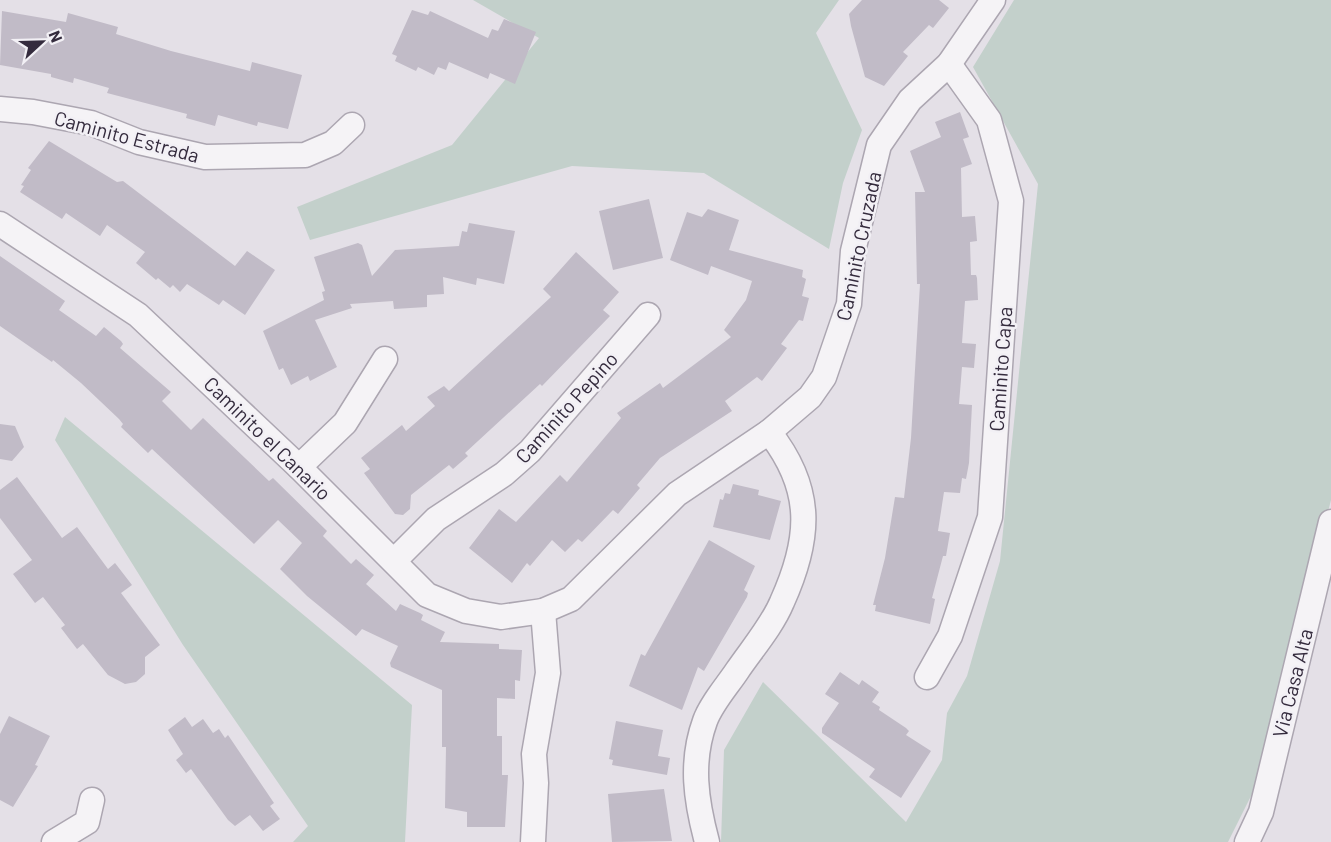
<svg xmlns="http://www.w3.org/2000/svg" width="1331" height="842" font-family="Barlow,sans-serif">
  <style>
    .green { fill: #c3d0cb }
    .building { fill: #c1bbc7 }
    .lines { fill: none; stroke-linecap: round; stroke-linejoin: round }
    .street-casing { stroke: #aca6b1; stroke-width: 27 }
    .street { stroke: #f5f3f6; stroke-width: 24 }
    .labels { text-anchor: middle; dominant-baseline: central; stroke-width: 5; stroke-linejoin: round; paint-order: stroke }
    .street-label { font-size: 20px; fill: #342b3d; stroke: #f2f0f5 }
  </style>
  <rect width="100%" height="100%" fill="#e4e0e7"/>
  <g class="green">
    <path d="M 473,0 L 839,0 L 816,33 L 862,130 L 843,183 L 829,249 L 704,173 L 572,166 L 310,240 L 297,207 L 452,145 L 539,38 Z"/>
    <path d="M 1014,0 L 1331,0 L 1331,500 L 1259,780 L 1228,842 L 721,842 L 724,750 L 763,682 L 906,822 L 942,760 L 947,713 L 967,676 L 1000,561 L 1038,184 L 973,67 Z"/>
    <path d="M 65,417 L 412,705 L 405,842 L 293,842 L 308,826 L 183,645 L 55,440 Z"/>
  </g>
  <g class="building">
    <path d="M 862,0 L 939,0 L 949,8 L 933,28 L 929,25 L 903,52 L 908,56 L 884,86 L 865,77 L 851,26 L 849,14 Z"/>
    <path d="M 412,10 L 428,15 L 430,11 L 488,38 L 492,29 L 498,31 L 504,19 L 536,32 L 515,84 L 490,73 L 488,79 L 449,62 L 446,70 L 438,67 L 434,75 L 418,67 L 416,71 L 395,61 L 397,56 L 392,54 Z"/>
    <path d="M 2,11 L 66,22 L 68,13 L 118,27 L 116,34 L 171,51 L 250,71 L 252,62 L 302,75 L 288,129 L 258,122 L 257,126 L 218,115 L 215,126 L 186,118 L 187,114 L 107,93 L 109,88 L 74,78 L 73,83 L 51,77 L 51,74 L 0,65 Z"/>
    <path d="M 960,112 L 969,137 L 963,139 L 972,164 L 961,168 L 962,217 L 975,216 L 977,241 L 970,242 L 971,275 L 976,275 L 977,278 L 978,300 L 965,301 L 962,343 L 976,344 L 974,368 L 962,367 L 959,404 L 972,405 L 969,463 L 966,479 L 962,478 L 960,493 L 944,492 L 938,531 L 950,533 L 946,556 L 943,556 L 932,598 L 935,599 L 930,624 L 875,611 L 876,605 L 873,605 L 885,558 L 895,497 L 904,498 L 911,438 L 920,284 L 917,284 L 915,192 L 925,192 L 910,151 L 941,137 L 935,122 Z"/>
    <path d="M 49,141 L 117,182 L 123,181 L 235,266 L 247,251 L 275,270 L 245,315 L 223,300 L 219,305 L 187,284 L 180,292 L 173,285 L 170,288 L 158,278 L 156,280 L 136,263 L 145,252 L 107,225 L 100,236 L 66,213 L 62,219 L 20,192 L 24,186 L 21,185 L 31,170 L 28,168 Z"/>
    <path d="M 649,199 L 663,258 L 613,270 L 599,211 Z"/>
    <path d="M 708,209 L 739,220 L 729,250 L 803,270 L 802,277 L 806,279 L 802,296 L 809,298 L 803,321 L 799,320 L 781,344 L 787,348 L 762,381 L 757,377 L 725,401 L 732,411 L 660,458 L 637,485 L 640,488 L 618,514 L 613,510 L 582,542 L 578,539 L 565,552 L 552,540 L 530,566 L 527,563 L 512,583 L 469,548 L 499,509 L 516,522 L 560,475 L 567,482 L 621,418 L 617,413 L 660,383 L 663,388 L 731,337 L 724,330 L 746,300 L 752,281 L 711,266 L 708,275 L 670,260 L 687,212 L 702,217 Z"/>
    <path d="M 469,223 L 515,231 L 504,284 L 477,278 L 476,285 L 443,277 L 444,294 L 427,295 L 427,307 L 394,309 L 393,301 L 350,304 L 352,308 L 315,320 L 337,367 L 310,381 L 308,376 L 291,385 L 283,368 L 279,370 L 263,331 L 324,300 L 322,292 L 325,291 L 314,257 L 358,243 L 362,245 L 372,276 L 395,250 L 459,246 L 462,231 L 467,232 Z"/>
    <path d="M 576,252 L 619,292 L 603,310 L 610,316 L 542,386 L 540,384 L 465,453 L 468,456 L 453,469 L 449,465 L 411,495 L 410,509 L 403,515 L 395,514 L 364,473 L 370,469 L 361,458 L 402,425 L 406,431 L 435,406 L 427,397 L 444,386 L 449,391 L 551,297 L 543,289 Z"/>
    <path d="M 0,256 L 65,301 L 59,310 L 96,336 L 104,327 L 121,341 L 123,344 L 120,348 L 171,392 L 162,401 L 191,430 L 203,418 L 269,481 L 273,478 L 327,531 L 323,536 L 351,564 L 356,559 L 374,575 L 366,584 L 396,611 L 400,604 L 420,613 L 423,615 L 421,620 L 445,632 L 440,642 L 499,644 L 499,649 L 522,650 L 520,681 L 515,680 L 515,699 L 497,698 L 497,736 L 502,736 L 502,775 L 508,775 L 505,827 L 467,827 L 467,812 L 445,808 L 446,747 L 442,747 L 442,690 L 391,667 L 390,663 L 398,646 L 362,629 L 356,636 L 307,596 L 280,569 L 302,543 L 278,520 L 254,544 L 152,449 L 148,453 L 121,427 L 123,424 L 119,419 L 81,383 L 53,360 L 52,362 L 0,326 Z"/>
    <path d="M 0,424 L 15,426 L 24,447 L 12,461 L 0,459 Z"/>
    <path d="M 17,477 L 62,538 L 77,527 L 108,569 L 115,563 L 132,585 L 121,593 L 160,645 L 145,657 L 145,674 L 136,682 L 125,684 L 108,675 L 83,644 L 77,649 L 61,628 L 65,625 L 43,597 L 35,603 L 13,574 L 32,560 L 0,518 L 0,490 Z"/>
    <path d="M 733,484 L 759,490 L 758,495 L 781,501 L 770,540 L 713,527 L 720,499 L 723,500 L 725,493 L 730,494 Z"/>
    <path d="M 709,540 L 755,566 L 744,590 L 748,593 L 747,597 L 704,671 L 698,667 L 682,710 L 629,686 L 641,654 L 645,656 Z"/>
    <path d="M 840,672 L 859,685 L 862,680 L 879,692 L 872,702 L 880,707 L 879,710 L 906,728 L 909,731 L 906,735 L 931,751 L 901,798 L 869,777 L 875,769 L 822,733 L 822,728 L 839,703 L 825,694 Z"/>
    <path d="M 9,716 L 50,736 L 35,765 L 38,766 L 13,807 L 0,800 L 0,734 Z"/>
    <path d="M 185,717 L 192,727 L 203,719 L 213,733 L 219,729 L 225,738 L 228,735 L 274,803 L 270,806 L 280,819 L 263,831 L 250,815 L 235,826 L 228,820 L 191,769 L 186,773 L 176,760 L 183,754 L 168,730 Z"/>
    <path d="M 616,721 L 663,730 L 658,756 L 670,758 L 667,775 L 612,765 L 613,760 L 609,759 Z"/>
    <path d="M 664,789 L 672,841 L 612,842 L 608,794 Z"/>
  </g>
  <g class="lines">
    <defs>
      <g id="street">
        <path d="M 0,109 L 33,112 L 91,123 L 139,142 L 205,157 L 305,155 L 333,143 L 352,125"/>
        <path d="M 0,224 L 138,315 L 299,467 L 427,595 L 466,611 L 501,617 L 543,611 L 571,599 L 677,494 L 769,432 L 810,397 L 824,377 L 849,304 L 853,251 L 879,145 L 910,100 L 949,64 L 993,0"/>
        <path d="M 299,467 L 345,423 L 385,359"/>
        <path d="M 394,561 L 436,519 L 504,474 L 530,451 L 648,315"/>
        <path d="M 927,677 L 950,636 L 990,517 L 1011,201 L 989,120 L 949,64"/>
        <path d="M 54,842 L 87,822 L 92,800"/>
        <path d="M 533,842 L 536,783 L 534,754 L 548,673 L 543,611"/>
        <path d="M 707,842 C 696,801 690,762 705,721 C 711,704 727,686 737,671 C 752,649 772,626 782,602 C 811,538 814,489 769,432"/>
        <path d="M 1247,842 L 1261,812 L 1331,522"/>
      </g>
    </defs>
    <use href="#street" class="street-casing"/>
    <use href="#street" class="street"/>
  </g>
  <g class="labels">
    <g class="street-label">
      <text transform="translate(127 136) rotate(15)">Caminito Estrada</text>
      <text transform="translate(858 246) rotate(-78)">Caminito Cruzada</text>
      <text transform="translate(1000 369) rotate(-86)">Caminito Capa</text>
      <text transform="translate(566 407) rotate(-48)">Caminito Pepino</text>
      <text transform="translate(268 438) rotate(44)">Caminito el Canario</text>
      <text transform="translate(1292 683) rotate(-76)">Via Casa Alta</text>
    </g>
  </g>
  <g transform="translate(42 42) rotate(68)" stroke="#f2f0f5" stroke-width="4.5" paint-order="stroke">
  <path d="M0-4.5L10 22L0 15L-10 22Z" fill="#342b3d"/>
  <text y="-9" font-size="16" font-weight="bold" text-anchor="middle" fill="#342b3d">N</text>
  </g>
</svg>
